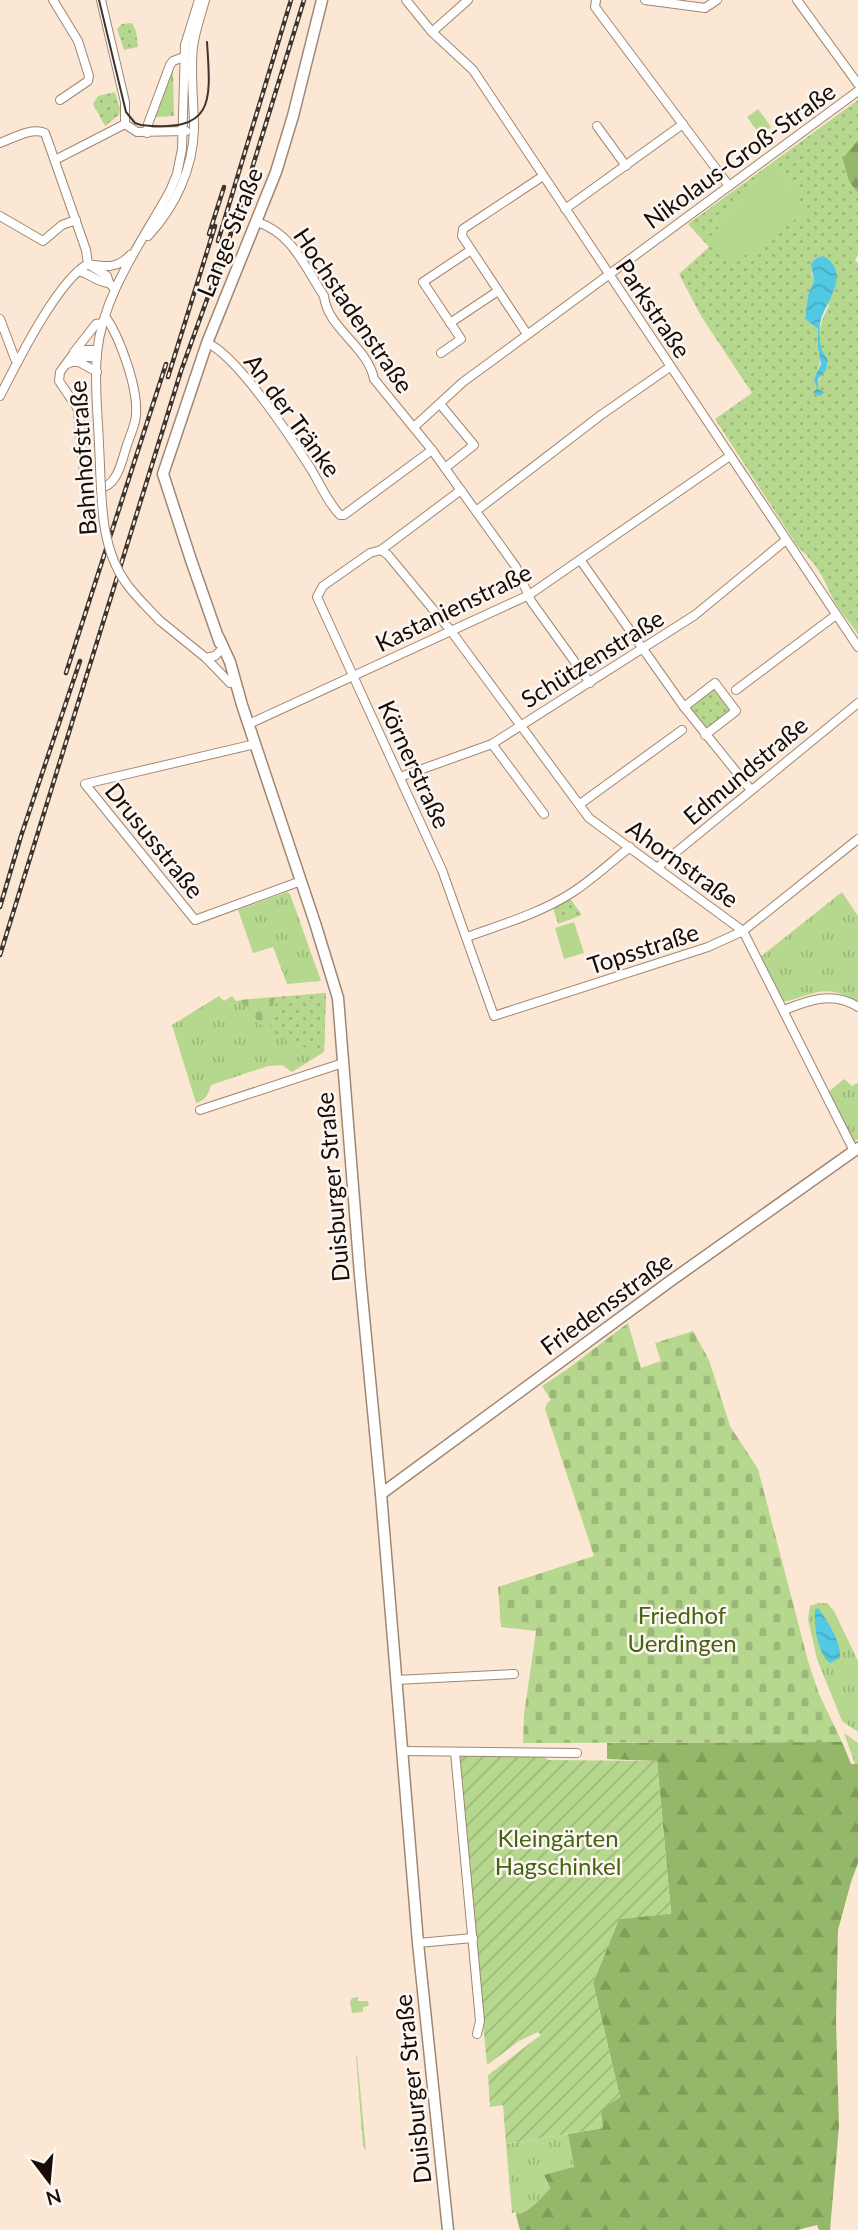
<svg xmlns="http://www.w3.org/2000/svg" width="858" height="2230" font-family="Lato,sans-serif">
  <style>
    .grass { fill: url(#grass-tufts) }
    .forest { fill: url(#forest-firs) }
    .cemetery { fill: url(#cemetery-stones) }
    .park { fill: url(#park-dots); fill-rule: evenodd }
    .garden { fill: url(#garden-furrows) }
    .pitch { fill: #b6d88e }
    .water { fill: url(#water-waves) }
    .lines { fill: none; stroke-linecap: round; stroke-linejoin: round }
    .minor-casing { stroke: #9f8773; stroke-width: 10 }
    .major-casing { stroke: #9f8773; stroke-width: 13 }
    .minor { stroke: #fff; stroke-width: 8 }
    .major { stroke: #fff; stroke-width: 10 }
    .tram { stroke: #3f342b; stroke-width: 2 }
    .rail-casing { stroke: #3f342b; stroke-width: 4.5 }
    .rail { stroke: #fdf7f3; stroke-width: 2; stroke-dasharray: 5; stroke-linecap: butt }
    .minor-bridge-casing { stroke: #9f8773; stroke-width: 10; stroke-linecap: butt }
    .minor-bridge { stroke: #fff; stroke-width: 8 }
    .labels { text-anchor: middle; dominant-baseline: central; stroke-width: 5; stroke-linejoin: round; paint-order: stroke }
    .street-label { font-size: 24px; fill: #160d06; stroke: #fdf7f3 }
    .park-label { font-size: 24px; fill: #456310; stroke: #fdf7f3 }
  </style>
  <defs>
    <pattern id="grass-tufts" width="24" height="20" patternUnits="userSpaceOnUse" patternTransform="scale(1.75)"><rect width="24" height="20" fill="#b6d88e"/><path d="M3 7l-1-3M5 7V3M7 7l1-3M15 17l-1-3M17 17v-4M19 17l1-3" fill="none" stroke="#9cb879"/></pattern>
    <pattern id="forest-firs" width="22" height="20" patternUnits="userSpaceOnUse" patternTransform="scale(1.75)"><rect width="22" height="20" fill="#95b769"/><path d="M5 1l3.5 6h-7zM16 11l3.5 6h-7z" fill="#809c5a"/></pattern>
    <pattern id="cemetery-stones" width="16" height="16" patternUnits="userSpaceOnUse" patternTransform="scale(1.75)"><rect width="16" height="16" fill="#b6d88e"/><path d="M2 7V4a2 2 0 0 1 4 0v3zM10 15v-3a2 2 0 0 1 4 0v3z" fill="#9cb879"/></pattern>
    <pattern id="park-dots" width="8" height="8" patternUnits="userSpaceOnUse" patternTransform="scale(1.75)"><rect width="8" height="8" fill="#b6d88e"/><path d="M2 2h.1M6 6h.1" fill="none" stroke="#9cb879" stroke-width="1.8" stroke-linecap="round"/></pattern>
    <pattern id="garden-furrows" width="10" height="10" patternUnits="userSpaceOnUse" patternTransform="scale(1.75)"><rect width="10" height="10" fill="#b6d88e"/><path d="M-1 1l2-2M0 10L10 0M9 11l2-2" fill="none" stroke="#9cb879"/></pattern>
    <pattern id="water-waves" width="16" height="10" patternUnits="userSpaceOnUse" patternTransform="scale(1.75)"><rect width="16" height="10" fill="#52c8e2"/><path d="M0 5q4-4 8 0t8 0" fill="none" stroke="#47abc0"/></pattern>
  </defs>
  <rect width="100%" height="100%" fill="#fce7d5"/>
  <g class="grass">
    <path d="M 173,68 L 174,116 L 154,117 Z"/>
    <path d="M 287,892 L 290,894 L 321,981 L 287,984 L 273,947 L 253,953 L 238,910 Z"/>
    <path d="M 842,892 L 858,916 L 858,1003 C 824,981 817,995 782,1002 L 759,958 Z"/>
    <path d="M 326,993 L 324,1052 L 292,1072 L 282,1065 L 268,1066 L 211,1085 C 209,1094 205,1101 196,1103 L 172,1025 L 219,996 L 224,1001 L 232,996 L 236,1001 Z"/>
    <path d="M 844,1079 L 852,1086 L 857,1083 L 858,1084 L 858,1139 L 855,1141 L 851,1141 L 827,1093 Z"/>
    <path d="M 818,1603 L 827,1603 L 834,1611 L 858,1661 L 858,1732 L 842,1721 L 817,1659 L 808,1619 L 810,1606 Z"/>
    <path d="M 844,1733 L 858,1743 L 858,1764 L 855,1764 Z"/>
    <path d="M 358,1997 L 358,2001 L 368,2001 L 369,2006 L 363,2007 L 363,2012 L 352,2013 L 350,2002 L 352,1998 Z"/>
    <path d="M 356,2056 L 357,2056 L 366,2150 L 363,2147 Z"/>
    <path d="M 568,2134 L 574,2167 L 545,2179 L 550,2188 C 540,2199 531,2211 516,2215 L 516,2212 L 512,2213 L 506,2144 Z"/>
  </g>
  <g class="forest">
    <path d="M 858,140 L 858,193 L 849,182 L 842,158 Z"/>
    <path d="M 842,1742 L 851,1764 L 858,1764 L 858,1863 L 851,1882 L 838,1930 L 836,2021 L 839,2126 L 830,2230 L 819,2230 L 817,2225 L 797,2230 L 520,2230 L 516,2215 C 531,2211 540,2199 550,2188 L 544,2175 L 574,2167 L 568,2134 L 603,2128 L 600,2110 L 620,2097 L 593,1983 L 619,1919 L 671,1913 L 657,1761 L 607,1759 L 607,1743 Z"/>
  </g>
  <g class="cemetery">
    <path d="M 275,997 L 269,1030 L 260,1024 L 239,1000 Z"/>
    <path d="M 628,1323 L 641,1368 L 661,1361 L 655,1343 L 693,1331 L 709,1360 L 730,1426 L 758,1469 L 808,1661 L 819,1694 L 842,1742 L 523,1743 L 524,1715 L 536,1631 L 501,1627 L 498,1587 L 594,1556 L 545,1409 L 547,1403 L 551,1400 L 542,1386 L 566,1370 Z"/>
  </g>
  <g class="park">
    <path d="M 132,23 L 136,31 L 138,47 L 124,50 L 117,29 L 122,24 Z"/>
    <path d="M 115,92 L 120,109 L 119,115 L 105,126 L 93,104 L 98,96 Z"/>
    <path d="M 858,100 L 858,140 L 842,159 L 849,182 L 858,193 L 858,253 L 855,261 L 858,263 L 858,634 C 850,622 838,610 832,597 C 822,574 817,565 798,547 L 715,419 L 752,393 L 701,316 L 679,274 L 709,247 L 688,224 ZM 778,168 L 797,195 L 712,237 L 720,230 L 715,221 L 741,203 ZM 811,270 L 829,306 C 822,318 815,337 822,351 C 824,355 826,358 828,361 C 826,373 818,375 817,388 L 814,379 C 825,361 818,348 818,329 L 805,319 L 808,295 L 814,281 Z"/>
    <path d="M 714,687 L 733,711 L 706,732 L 687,707 Z"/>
    <path d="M 569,897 L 582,915 L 558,924 L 553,907 Z"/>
    <path d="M 326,993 L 324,1052 L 292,1044 L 269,1030 L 275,997 Z"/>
  </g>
  <path class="garden" d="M 458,1756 L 543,1756 L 548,1760 L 657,1761 L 671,1914 L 619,1919 L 593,1983 L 620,2097 L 601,2110 L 603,2128 L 506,2144 L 503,2105 L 490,2107 L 488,2075 L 541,2035 L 538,2032 L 519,2041 L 487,2065 Z"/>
  <g class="pitch">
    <path d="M 758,109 L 771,127 L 760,135 L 747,117 Z"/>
    <path d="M 772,167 L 778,168 L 798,195 L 794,198 L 804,210 L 802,215 L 734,263 L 730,262 L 711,236 L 720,230 L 715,221 L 741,203 L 740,192 Z"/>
    <path d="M 574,922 L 584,953 L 564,959 L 555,928 Z"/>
  </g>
  <g class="water">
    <path d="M 823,256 C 852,272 827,300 821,320 C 819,325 819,339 821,347 C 822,352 826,356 828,361 L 826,370 L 818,379 L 818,389 L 824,392 L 821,396 L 813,393 L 817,388 L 814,379 L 821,364 L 818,347 L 818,329 L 805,319 L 808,295 L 814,281 L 811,263 L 817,258 Z"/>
    <path d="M 818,1608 C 828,1622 841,1641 840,1658 L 830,1663 C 817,1653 814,1625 815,1610 Z"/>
  </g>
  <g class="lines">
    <defs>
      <g id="minor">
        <path d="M 53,0 L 78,41 L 89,76 L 88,81 L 60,100"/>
        <path d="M 101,0 L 125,102 L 125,124"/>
        <path d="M 406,0 L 432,32 L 473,70 L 858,647"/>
        <path d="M 596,0 L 595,7 L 729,186"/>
        <path d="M 645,0 L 705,8 L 717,0"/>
        <path d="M 797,0 L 858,84"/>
        <path d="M 432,32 L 468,0"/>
        <path d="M 125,124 L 137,132 L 186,131"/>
        <path d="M 597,126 L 626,166"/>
        <path d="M 147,133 L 148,124 L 170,65 L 173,61 L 184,57"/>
        <path d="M 0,143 C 13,138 32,127 45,133 L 86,250 L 88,264 L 107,276 L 109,283 L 115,289"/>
        <path d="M 55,160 L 125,124"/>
        <path d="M 565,209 L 683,124"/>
        <path d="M 0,216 L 43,241 L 62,225 L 76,220"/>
        <path d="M 257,222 C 292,233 305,267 324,296 C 327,328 368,347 374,379 L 432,450 L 516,567 L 531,601 L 590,683"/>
        <path d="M 148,236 C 175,207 193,169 194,129 C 194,102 190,74 193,47 C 195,31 201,15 205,0"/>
        <path d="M 78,271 C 90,273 97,283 109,283"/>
        <path d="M 0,319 L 15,359 L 18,361"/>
        <path d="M 450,323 L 498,291"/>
        <path d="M 525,331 L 462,236 L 463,229 L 543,176"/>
        <path d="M 207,343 C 237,355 292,439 311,469 C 320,484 328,503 340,515 L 344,515 L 432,450"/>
        <path d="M 97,350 L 85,350 L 74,353 L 60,372 L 59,381 L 78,409 L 85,483 C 89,488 93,488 99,488 C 118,487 122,459 127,445 C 130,435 136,424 136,414 C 138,388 120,337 105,316"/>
        <path d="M 74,352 L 96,324 L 103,323"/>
        <path d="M 441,353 L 461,339 L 423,282 L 471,250"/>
        <path d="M 73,362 L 79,362 L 97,372"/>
        <path d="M 67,364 L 84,357 L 97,357"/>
        <path d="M 0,396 C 17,363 57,281 88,264 C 105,267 118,269 130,255"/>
        <path d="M 440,404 L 474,445 L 445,468"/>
        <path d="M 414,427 L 463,382 L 489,363 L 858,91"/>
        <path d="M 99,445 C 98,415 94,383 97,353 C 103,293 142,242 170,191 L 177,174 L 182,149 L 185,45 L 199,0"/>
        <path d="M 461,490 L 381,550 L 370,553 L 323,586 L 317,597 L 442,870 L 494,1016 L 708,947 L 743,931 L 858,839"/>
        <path d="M 476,511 L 601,415 L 670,367"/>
        <path d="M 381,550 L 388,555 L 451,631 L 589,818 L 743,931 L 854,1151"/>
        <path d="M 581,561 L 684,707 L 751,790"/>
        <path d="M 159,620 L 206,658 L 230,683"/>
        <path d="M 206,658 L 215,656 L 222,649"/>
        <path d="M 736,690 L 836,615"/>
        <path d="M 684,707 L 715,683 L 736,711 L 705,735"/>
        <path d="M 249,724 L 529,595 L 730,456"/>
        <path d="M 255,744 L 85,784 L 195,920 L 301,881"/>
        <path d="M 492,744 L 544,814"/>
        <path d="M 400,777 L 492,744 L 695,615 L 786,540"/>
        <path d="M 580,804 L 682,730"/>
        <path d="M 658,867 L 858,703"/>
        <path d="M 467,937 C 503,924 541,913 573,892 C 593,879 611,862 630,847"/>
        <path d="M 784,1010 C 809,1000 833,991 858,1007"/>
        <path d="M 200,1110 L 343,1063"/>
        <path d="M 396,1680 L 514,1674"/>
        <path d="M 403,1751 L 577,1753"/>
        <path d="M 455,1752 L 480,2021 L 477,2034"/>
        <path d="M 418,1943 L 473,1938"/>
      </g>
      <g id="major">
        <path d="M 219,638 L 230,662 L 242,705 L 315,923 L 338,998 L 360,1275 L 381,1494 L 418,1943 L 448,2230"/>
        <path d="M 220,643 L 191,560 L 163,474 L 207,343 L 276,172 L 293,116 L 322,0"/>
        <path d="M 381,1494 L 669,1282 L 858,1148"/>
      </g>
    </defs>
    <use href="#minor" class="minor-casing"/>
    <use href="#major" class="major-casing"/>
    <use href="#minor" class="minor"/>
    <use href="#major" class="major"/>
    <path class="tram" d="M 99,0 L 126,112 L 135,123 L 141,125 C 215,133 211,102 207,42"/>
    <defs>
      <g id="rail">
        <path d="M 209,234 L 224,187"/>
        <path d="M 218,241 L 291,0"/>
        <path d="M 168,377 L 215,226"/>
        <path d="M 66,673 L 166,364"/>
        <path d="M 0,907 L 21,836 L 80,661"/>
        <path d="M 0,955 L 181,371 L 238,214 L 304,0"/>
      </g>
    </defs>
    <use href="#rail" class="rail-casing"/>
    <use href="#rail" class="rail"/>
    <defs>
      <path id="minor-bridge" d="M 99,445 C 102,491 98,544 126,583 C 136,597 148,608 159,620"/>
    </defs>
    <use href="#minor-bridge" class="minor-bridge-casing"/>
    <use href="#minor-bridge" class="minor-bridge"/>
  </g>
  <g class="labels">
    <g class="street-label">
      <text transform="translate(739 155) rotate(-36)">Nikolaus-Groß-Straße</text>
      <text transform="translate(229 232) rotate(-68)">Lange Straße</text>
      <text transform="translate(654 308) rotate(56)">Parkstraße</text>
      <text transform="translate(354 310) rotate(56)">Hochstadenstraße</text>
      <text transform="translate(293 415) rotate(54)">An der Tränke</text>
      <text transform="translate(82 458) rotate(-94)">Bahnhofstraße</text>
      <text transform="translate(453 607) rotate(-26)">Kastanienstraße</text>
      <text transform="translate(592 658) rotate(-32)">Schützenstraße</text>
      <text transform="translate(415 764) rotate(65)">Körnerstraße</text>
      <text transform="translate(745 770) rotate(-40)">Edmundstraße</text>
      <text transform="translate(155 840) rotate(51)">Drususstraße</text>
      <text transform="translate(683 863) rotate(36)">Ahornstraße</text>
      <text transform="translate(643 948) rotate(-18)">Topsstraße</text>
      <text transform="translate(332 1187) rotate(-95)">Duisburger Straße</text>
      <text transform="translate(606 1303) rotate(-36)">Friedensstraße</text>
      <text transform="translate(412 2089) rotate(-96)">Duisburger Straße</text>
    </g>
    <g class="park-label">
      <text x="682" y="1614">Friedhof<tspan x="682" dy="28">Uerdingen</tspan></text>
      <text x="558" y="1837">Kleingärten<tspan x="558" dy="28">Hagschinkel</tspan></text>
    </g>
  </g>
  <g transform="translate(49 2181) rotate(164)" stroke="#fdf7f3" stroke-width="5" paint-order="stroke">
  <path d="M0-5L12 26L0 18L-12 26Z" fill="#160d06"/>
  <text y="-10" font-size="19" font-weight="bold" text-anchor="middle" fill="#160d06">N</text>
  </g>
</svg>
